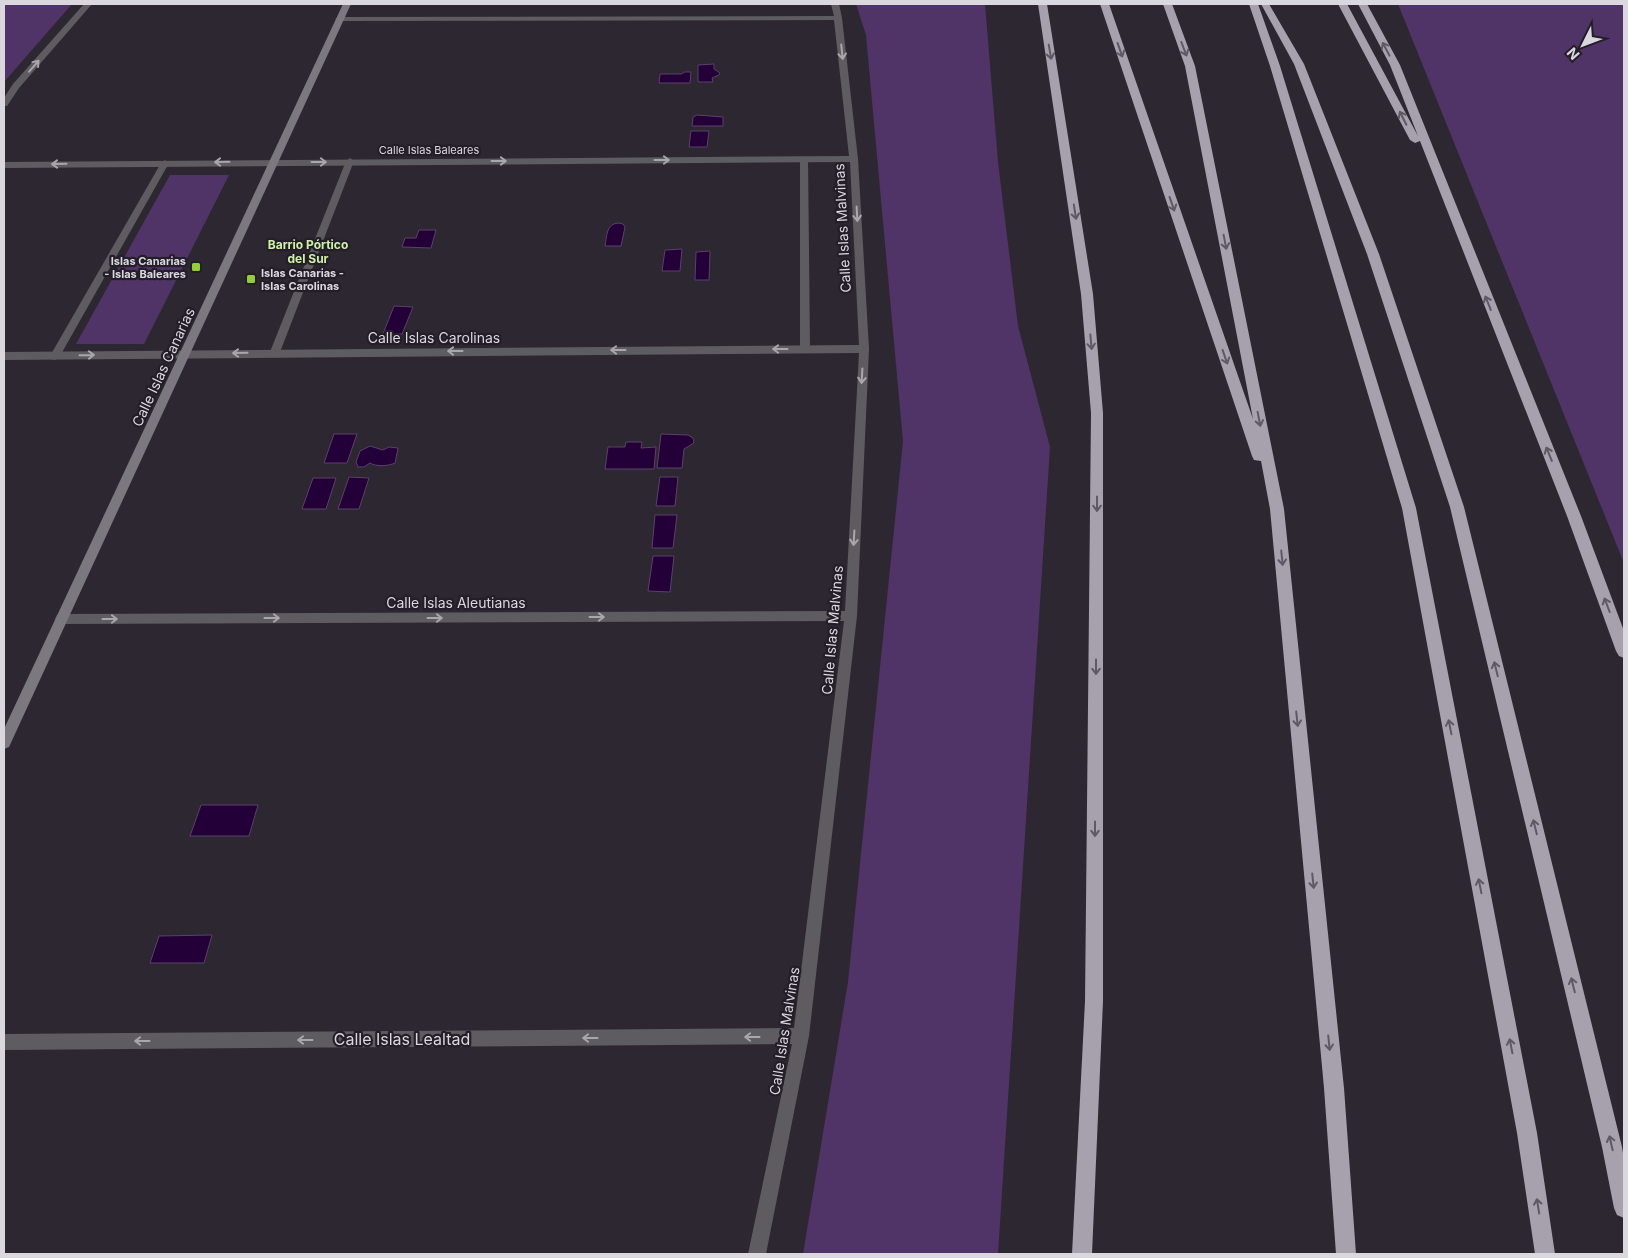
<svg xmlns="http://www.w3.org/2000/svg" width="1628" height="1258" font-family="Inter,sans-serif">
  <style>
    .green { fill: #503467 }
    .water { fill: #230138; stroke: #5a416a }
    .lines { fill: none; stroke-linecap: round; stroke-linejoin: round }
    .lane { fill: #5f5c61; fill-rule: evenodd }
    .street { fill: #5f5c61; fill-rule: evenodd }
    .secondary { fill: #7c7880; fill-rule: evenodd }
    .highway { fill: #a7a1ae; fill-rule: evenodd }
    .oneway { stroke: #5e5964 }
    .oneway2 { stroke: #a9a6ac }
    .poi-dot { fill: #95cc3a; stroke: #231e28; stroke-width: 2 }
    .labels { text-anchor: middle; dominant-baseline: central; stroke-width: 4.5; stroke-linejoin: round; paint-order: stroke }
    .far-street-label { font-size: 11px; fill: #dbd7de; stroke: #231e28 }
    .far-poi-label { font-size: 11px; font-weight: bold; fill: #dbd7de; stroke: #231e28; text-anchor: end }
    .far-neighbourhood-label { font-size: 12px; font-weight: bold; fill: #cff0a8; stroke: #231e28 }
    .street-label { font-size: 14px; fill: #dbd7de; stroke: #231e28 }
    .near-street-label { font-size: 16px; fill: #dbd7de; stroke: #231e28 }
  </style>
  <rect width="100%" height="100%" fill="#2d2732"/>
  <g class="green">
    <path d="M 4,4 L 72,4 L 4,82 Z"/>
    <path d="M 856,4 L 985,4 L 998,162 L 1018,326 L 1050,447 L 998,1254 L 803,1254 L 848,982 L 903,441 L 866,35 Z"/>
    <path d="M 1398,4 L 1624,4 L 1624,563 Z"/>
    <path d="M 170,175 L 229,175 L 144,344 L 76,344 Z"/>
  </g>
  <g class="water">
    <path d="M 714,64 L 714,69 L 720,73 L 719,75 L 712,78 L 713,82 L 698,82 L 698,65 Z"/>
    <path d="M 685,72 L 691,72 L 690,83 L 659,83 L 660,74 L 681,74 Z"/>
    <path d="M 697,115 L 723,117 L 723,126 L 692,126 L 693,117 Z"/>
    <path d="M 691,131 L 709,131 L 707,147 L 689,147 Z"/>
    <path d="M 618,223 L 623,224 L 625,227 L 621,246 L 605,246 C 607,236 606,224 618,223 Z"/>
    <path d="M 419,230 L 436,230 L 431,248 L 402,247 L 405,238 L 416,238 Z"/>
    <path d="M 682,249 L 680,271 L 662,271 L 665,250 Z"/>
    <path d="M 710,251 L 709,280 L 695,280 L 696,252 Z"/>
    <path d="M 394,306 L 413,307 L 402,334 L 383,334 Z"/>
    <path d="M 334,434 L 357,434 L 347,463 L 324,463 Z"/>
    <path d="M 661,434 L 688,435 L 693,438 L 694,443 L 684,449 L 682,468 L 657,468 Z"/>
    <path d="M 626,442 L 642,442 L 641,448 L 656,447 L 654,469 L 605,469 L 608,447 L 625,447 Z"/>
    <path d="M 370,446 L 383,450 L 389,447 L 398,448 L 395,463 C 389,466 376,467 370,463 L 364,467 L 358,467 L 356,462 L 360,451 Z"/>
    <path d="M 349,477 L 369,478 L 359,509 L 338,509 Z"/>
    <path d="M 660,477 L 678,477 L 675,506 L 656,506 Z"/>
    <path d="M 313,478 L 336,478 L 326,509 L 302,509 Z"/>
    <path d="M 655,515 L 677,515 L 673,548 L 652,548 Z"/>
    <path d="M 653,556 L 674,556 L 670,592 L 648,591 Z"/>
    <path d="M 201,805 L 258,805 L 249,836 L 190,836 Z"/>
    <path d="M 212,935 L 204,963 L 150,963 L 159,936 Z"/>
  </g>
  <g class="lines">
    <g class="lane">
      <path d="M 804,157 L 808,160 L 810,349 L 805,353 L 800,349 L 800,160 Z"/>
      <path d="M 350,158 L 354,161 L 280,352 L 275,356 L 271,355 L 270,352 L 346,161 Z"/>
      <path d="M 165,160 L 169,163 L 60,356 L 55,360 L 51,359 L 50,356 L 161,163 Z"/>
    </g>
    <g class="street">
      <path d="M 84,4 L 92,4 L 19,88 L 7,106 L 4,106 L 4,98 L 13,84 Z"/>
      <path d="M 831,4 L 839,4 L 842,18 L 858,159 L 869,349 L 857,616 L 809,1036 L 766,1254 L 748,1254 L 792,1044 L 4,1050 L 4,1034 L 794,1028 L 844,621 L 61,624 L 57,623 L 55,619 L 57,615 L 61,614 L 845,611 L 859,353 L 4,360 L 4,352 L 859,345 L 850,162 L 4,168 L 4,162 L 849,156 L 834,20 L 339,21 L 335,19 L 339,17 L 834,16 Z"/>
    </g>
    <path class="secondary" d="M 343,4 L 351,4 L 9,747 L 4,749 L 4,729 Z"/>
    <g class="highway">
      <path d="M 1038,4 L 1047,4 L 1093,294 L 1103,413 L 1103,1001 L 1092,1254 L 1072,1254 L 1085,1001 L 1091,413 L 1081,294 Z"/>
      <path d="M 1100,4 L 1109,4 L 1253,419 L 1185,66 L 1163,4 L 1172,4 L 1195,66 L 1284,509 L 1344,1088 L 1356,1254 L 1336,1254 L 1324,1088 L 1270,509 L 1261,461 L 1254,460 L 1252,456 Z"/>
      <path d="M 1249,4 L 1258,4 L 1280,66 L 1416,508 L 1537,1133 L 1555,1254 L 1535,1254 L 1517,1133 L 1402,508 L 1270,66 Z"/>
      <path d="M 1261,4 L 1269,4 L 1304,64 L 1379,254 L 1464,507 L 1622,1147 L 1624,1159 L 1624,1218 L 1617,1215 L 1614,1208 L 1602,1147 L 1450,507 L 1367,254 L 1294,64 Z"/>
      <path d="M 1338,4 L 1347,4 L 1418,136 L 1390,65 L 1358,4 L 1367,4 L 1400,65 L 1581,516 L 1624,631 L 1624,658 L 1619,656 L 1616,651 L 1567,516 L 1420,141 L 1415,143 L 1410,140 Z"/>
    </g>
  </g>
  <defs><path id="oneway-shaft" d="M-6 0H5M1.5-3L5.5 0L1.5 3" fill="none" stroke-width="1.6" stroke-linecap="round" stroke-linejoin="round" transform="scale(1.25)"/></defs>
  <g class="oneway">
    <use href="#oneway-shaft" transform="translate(1184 49) rotate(69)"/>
    <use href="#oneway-shaft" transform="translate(1386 49) rotate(-118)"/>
    <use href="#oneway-shaft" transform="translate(1120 50) rotate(71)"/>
    <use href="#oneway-shaft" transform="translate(1050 52) rotate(80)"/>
    <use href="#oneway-shaft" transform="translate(1403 118) rotate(-117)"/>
    <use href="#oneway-shaft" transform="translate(1172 204) rotate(71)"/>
    <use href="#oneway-shaft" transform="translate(1075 212) rotate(81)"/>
    <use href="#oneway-shaft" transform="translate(1225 242) rotate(79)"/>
    <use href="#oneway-shaft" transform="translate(1488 303) rotate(-112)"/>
    <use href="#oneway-shaft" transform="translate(1091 342) rotate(85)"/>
    <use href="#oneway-shaft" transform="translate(1225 357) rotate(71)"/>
    <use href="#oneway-shaft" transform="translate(1259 419) rotate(79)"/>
    <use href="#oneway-shaft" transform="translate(1549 454) rotate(-112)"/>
    <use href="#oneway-shaft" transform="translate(1097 504) rotate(90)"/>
    <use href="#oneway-shaft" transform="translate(1282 558) rotate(84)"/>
    <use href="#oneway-shaft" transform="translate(1607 605) rotate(-111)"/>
    <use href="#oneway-shaft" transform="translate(1096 667) rotate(90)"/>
    <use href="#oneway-shaft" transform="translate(1496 669) rotate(-104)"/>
    <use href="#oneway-shaft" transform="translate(1297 719) rotate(84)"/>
    <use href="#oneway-shaft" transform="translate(1450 727) rotate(-101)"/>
    <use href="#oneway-shaft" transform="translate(1535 827) rotate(-104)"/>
    <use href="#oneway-shaft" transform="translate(1095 829) rotate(90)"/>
    <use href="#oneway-shaft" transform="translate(1313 881) rotate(84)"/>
    <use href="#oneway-shaft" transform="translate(1480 886) rotate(-101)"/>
    <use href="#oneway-shaft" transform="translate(1573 985) rotate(-104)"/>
    <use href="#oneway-shaft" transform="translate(1329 1043) rotate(84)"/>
    <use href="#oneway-shaft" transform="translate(1511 1046) rotate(-101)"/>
    <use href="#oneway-shaft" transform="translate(1611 1143) rotate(-103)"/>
    <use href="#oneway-shaft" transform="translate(1538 1206) rotate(-99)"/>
  </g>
  <g class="oneway2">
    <use href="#oneway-shaft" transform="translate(842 52) rotate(84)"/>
    <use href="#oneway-shaft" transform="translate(34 66) rotate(-49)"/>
    <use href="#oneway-shaft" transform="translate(662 160)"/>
    <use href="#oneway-shaft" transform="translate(499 161)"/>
    <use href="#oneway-shaft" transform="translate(222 162) rotate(179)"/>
    <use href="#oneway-shaft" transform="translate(319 162)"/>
    <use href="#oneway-shaft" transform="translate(59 164) rotate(179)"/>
    <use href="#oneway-shaft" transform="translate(857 214) rotate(87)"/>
    <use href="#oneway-shaft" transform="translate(780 349) rotate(180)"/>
    <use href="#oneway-shaft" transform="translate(618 350) rotate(180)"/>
    <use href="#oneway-shaft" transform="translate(455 351) rotate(180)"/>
    <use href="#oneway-shaft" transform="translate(240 353) rotate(179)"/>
    <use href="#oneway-shaft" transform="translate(87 355) rotate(-1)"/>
    <use href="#oneway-shaft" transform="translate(862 376) rotate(93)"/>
    <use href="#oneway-shaft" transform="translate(854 538) rotate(93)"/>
    <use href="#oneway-shaft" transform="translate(597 617)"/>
    <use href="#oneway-shaft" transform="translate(272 618)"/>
    <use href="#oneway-shaft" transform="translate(435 618)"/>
    <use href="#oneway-shaft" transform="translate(110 619)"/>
    <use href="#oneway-shaft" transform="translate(752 1037) rotate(180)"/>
    <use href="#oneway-shaft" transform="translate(590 1038) rotate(180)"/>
    <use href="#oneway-shaft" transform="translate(305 1040) rotate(180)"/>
    <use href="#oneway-shaft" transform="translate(142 1041) rotate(180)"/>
  </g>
  <g class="poi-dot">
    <rect x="191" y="262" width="10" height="10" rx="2.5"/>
    <rect x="246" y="274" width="10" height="10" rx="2.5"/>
  </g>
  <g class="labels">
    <g class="far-street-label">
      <text x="429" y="150">Calle Islas Baleares</text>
    </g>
    <g class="far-poi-label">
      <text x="186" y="261">Islas Canarias<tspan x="186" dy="13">- Islas Baleares</tspan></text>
      <text x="261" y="273" text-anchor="start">Islas Canarias -<tspan x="261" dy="13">Islas Carolinas</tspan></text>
    </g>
    <g class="far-neighbourhood-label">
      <text x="308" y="244">Barrio Pórtico<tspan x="308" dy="14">del Sur</tspan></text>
    </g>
    <g class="street-label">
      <text transform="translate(842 228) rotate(-93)">Calle Islas Malvinas</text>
      <text x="434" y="337">Calle Islas Carolinas</text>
      <text transform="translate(163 367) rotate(-65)">Calle Islas Canarias</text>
      <text x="456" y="602">Calle Islas Aleutianas</text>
      <text transform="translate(832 630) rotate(-85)">Calle Islas Malvinas</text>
      <text transform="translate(784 1031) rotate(-81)">Calle Islas Malvinas</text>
    </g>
    <g class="near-street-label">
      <text x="402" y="1039">Calle Islas Lealtad</text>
    </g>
  </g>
  <rect width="1628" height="1258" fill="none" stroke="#dbd7de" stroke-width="10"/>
  <g transform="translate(1583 45) rotate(228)" stroke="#231e28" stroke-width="4" paint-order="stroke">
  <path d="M0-4L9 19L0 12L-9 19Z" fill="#dbd7de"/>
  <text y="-8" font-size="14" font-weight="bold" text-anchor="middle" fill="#dbd7de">N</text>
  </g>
</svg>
